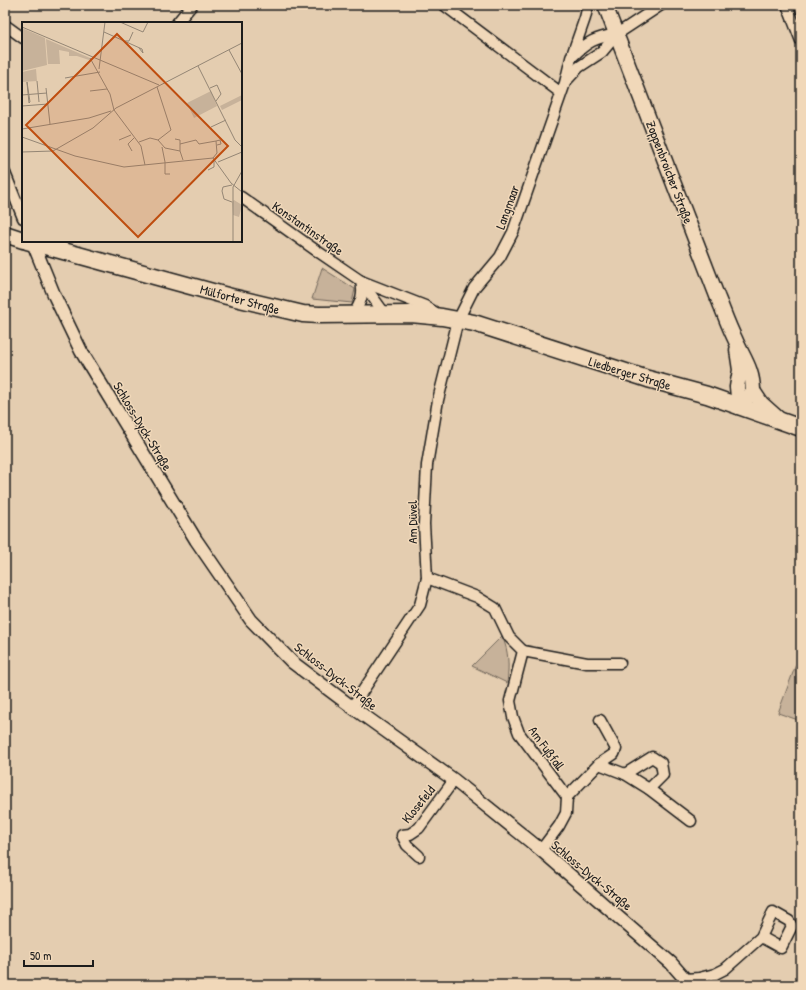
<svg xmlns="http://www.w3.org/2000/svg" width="806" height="990" font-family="'Patrick Hand',sans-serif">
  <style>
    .green { fill: #c7b29a; stroke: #72675b }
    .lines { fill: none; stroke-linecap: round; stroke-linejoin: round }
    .minor-casing { stroke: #1c1c1c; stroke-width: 13 }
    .tertiary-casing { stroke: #1c1c1c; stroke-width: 15 }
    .secondary-casing { stroke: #1c1c1c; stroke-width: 17 }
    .primary-casing { stroke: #1c1c1c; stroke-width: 19 }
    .minor { stroke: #f1d8b9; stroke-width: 10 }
    .tertiary { stroke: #f1d8b9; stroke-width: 12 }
    .secondary { stroke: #f1d8b9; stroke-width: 14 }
    .primary { stroke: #f1d8b9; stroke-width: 16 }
    .labels { text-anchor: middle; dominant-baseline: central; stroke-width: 3; stroke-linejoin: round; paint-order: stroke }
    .street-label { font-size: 13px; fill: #1c1c1c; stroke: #f1d8b9 }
    .inset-road { fill: none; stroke: #948675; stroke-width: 1 }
    .view { fill: #bf4d0f; fill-opacity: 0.15; stroke: #bf4d0f; stroke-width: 2 }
    .inset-edge { fill: none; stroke: #1c1c1c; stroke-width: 2 }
  </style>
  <rect width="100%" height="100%" fill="#e4cdb0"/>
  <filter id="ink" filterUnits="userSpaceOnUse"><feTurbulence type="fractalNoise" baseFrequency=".025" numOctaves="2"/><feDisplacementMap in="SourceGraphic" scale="8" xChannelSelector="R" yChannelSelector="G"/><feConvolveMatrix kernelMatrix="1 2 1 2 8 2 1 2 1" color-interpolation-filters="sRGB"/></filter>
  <g filter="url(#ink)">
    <g class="green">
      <path d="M 322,268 L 355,289 L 352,303 L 312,299 Z"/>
      <path d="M 502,636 C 509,651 509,667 507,683 L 472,666 Z"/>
      <path d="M 801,651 L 801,721 L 778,713 Z"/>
    </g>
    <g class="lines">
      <defs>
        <g id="minor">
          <path d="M 444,5 L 561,93"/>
          <path d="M 787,5 L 801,41"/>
          <path d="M 177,23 L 192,5"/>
          <path d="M 5,25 L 23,38"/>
          <path d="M 572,57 C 588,41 595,38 617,34"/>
          <path d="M 566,81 L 579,67 L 602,52 L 617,34 L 661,5"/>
          <path d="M 5,173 L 23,218"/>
          <path d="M 241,197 L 314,249 L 361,281 L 425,306 L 439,315"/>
          <path d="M 361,281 L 385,314"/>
          <path d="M 353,315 C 361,302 364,296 361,281"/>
          <path d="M 427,578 L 477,597 L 495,608 L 509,637 L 523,651 L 510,701 L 513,717 L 519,733 L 567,797 L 566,813 L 559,826 L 541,850"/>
          <path d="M 523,651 L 587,663 L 620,663"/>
          <path d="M 352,707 L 420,605 L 427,578 L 424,524 L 427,465 L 438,400 L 458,320 L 474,288 L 500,257 L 513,232 L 565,83 L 571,58 L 585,18 L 588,5"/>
          <path d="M 599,764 L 625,774 L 649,789 L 691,821"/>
          <path d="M 625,774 L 652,757 L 661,763 L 663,775 L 649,789"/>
          <path d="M 567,797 L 599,764 L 614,754 L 616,749 L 600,720"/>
          <path d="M 419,856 L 407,845 L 402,835 L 410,834 L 419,828 L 454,780"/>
          <path d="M 685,979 L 699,978 L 715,974 L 725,969 L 761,937 L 773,912 L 789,921 L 792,926 L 781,948 L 761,937"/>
        </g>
        <path id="tertiary" d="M 33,243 L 55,297 L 81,351 L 196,540 L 251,620 L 292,662 L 352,707 L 454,780 L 541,850 L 671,963 L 685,979 L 687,985"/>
        <g id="secondary">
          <path d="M 605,5 L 717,296 C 723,310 728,325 735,339 C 743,358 753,369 753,391 L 739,407"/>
          <path d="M 737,350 L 740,370 L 737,387 L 739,407"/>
          <path d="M 753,391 L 761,403 L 780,420"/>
        </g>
        <g id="primary">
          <path d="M 5,234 L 23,240"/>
          <path d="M 27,241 L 227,296 L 303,314 L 319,315 L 411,314 L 442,317 L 474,323 L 648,379 L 707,395 L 801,428"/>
        </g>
      </defs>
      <use href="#minor" class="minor-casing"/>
      <use href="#tertiary" class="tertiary-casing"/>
      <use href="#secondary" class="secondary-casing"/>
      <use href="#primary" class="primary-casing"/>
      <use href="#minor" class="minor"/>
      <use href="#tertiary" class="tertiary"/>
      <use href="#secondary" class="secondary"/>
      <use href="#primary" class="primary"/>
    </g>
  </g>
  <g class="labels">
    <g class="street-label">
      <text transform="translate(670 172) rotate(69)">Zoppenbroicher Straße</text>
      <text transform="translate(507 207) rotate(-70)">Langmaar</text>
      <text transform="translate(308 228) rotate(35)">Konstantinstraße</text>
      <text transform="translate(240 299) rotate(15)">Mülforter Straße</text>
      <text transform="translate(630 373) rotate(17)">Liedberger Straße</text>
      <text transform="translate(143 426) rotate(59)">Schloss-Dyck-Straße</text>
      <text transform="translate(412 522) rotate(-90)">Am Düvel</text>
      <text transform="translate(336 676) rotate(38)">Schloss-Dyck-Straße</text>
      <text transform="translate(547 748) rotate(54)">Am Fußfall</text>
      <text transform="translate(418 804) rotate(-51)">Klosefeld</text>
      <text transform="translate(592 875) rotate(40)">Schloss-Dyck-Straße</text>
    </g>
  </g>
  <g transform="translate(22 22)">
    <rect width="220" height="220" fill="#e4cdb0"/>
    <path d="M 0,6 L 23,16 L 25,43 L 0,49 ZM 24,17 L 68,36 L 70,39 L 55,34 L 47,34 L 47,30 L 37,28 L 38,42 L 26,42 ZM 14,47 L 15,59 L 0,60 L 0,50 ZM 189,69 L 195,84 L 172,96 L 165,81 ZM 220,73 L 220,78 L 200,88 L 198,84 ZM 212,178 L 220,183 L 217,195 L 211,193 L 210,180 Z" fill="#c7b29a"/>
    <path class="inset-road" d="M 98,0 L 121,10 L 126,0M 0,5 L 137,63M 82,10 L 120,27 L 121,31 L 117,26M 103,19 L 107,19 L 111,10M 207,28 L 220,52M 68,36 L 88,72 L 92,88 L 119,124 L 123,143M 176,44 L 213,118 L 220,125M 77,47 L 83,0M 43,56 L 78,50M 15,59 L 17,80M 5,60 L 8,80 L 7,81 L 5,61 ZM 135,65 L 149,108 L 136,118M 24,66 L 28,102M 188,66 L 195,63 L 199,72 L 194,79M 68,69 L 85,67M 0,73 L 25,71M 0,84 L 26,82M 189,105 L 204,98M 0,107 L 67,96 L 89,89M 0,115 L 53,134 L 102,145 L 191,136 L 209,161 L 220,170M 153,117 L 158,118 L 158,129M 97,118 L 109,113M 194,119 L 198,118 L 199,122 L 195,123M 117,120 L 128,116 L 136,118 L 143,126 L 158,129 L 161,138M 158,122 L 174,118 L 177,122 L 194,119M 140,125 L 143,140M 110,129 L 106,122 L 112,116M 0,130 L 31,129 L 71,106 L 94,86 L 220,21M 191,136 L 195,131 L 194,119M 143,140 L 143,152 L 148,152M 196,140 L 220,130M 186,148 L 192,145 L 192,137M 210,180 L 202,177 L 200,169 L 201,165 L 210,163M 211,220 L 211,165 L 220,149"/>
    <path class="view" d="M 95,12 L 206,124 L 116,215 L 4,103 Z"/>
    <rect width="220" height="220" class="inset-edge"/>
  </g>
  <rect width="806" height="990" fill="none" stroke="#f1d8b9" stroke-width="20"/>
  <rect x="10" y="10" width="786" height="970" fill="none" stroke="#1c1c1c" stroke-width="1.5" filter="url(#ink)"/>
  <path d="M24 960v6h69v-6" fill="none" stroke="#1c1c1c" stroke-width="2"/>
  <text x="30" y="960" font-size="12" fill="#1c1c1c" stroke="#f1d8b9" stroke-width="3" paint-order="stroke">50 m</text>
</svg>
